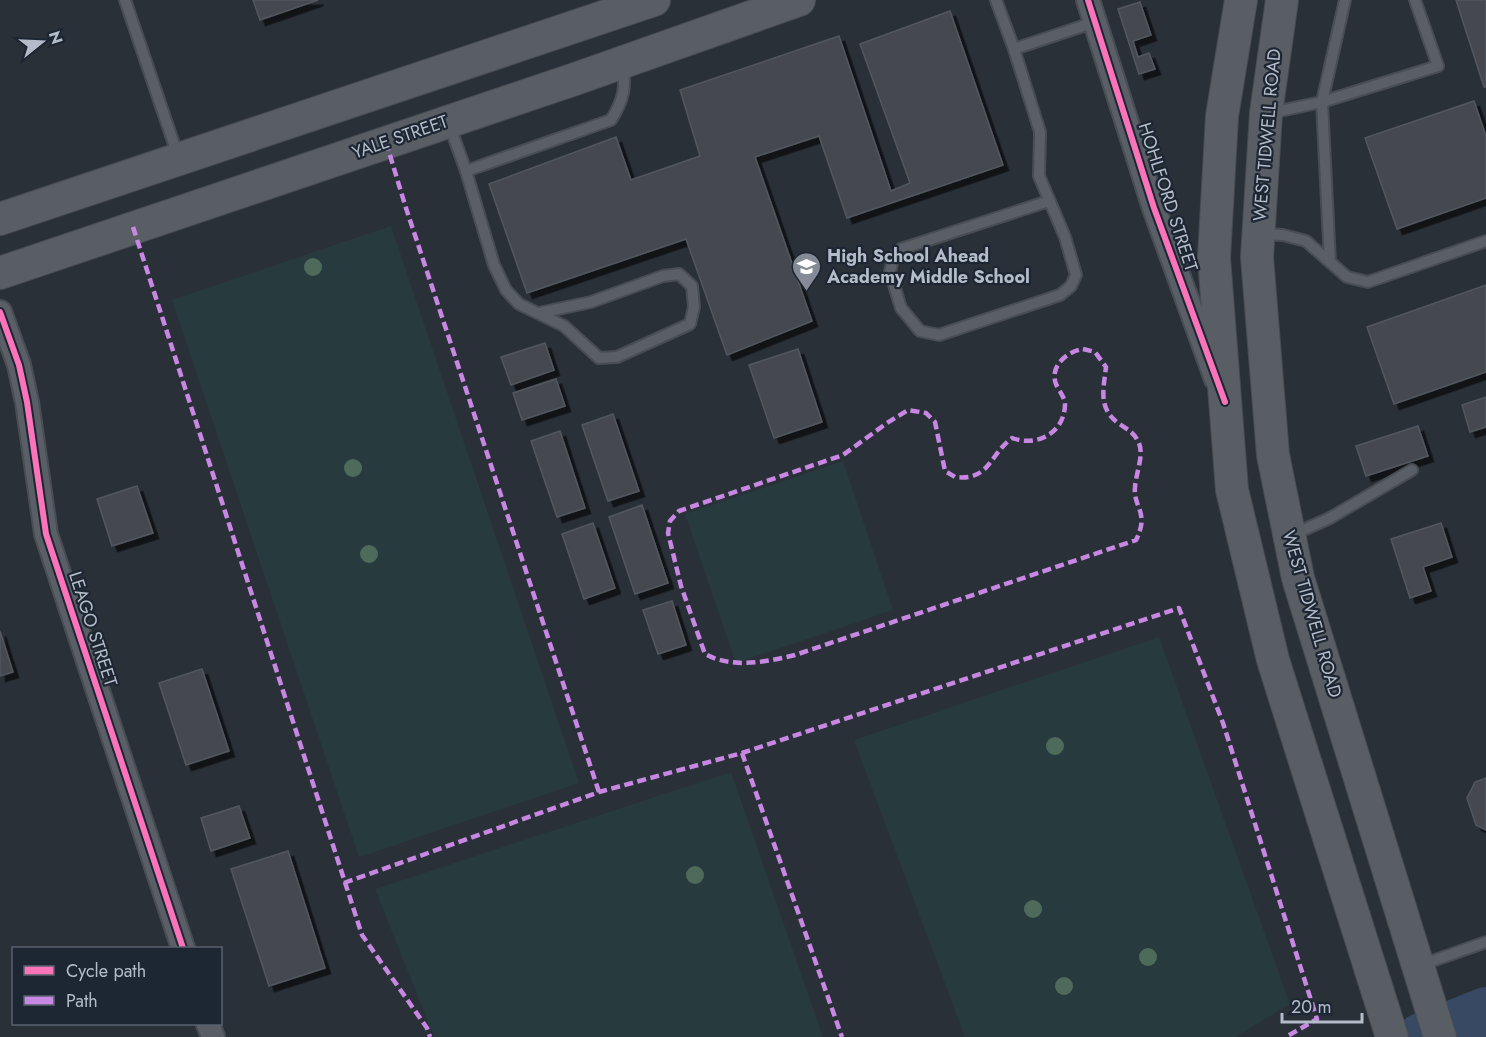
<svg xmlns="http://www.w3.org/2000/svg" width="1486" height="1037" font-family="Jost,sans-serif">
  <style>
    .green { fill: #273a3e }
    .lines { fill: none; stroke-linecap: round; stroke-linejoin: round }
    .river { stroke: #384963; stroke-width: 48 }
    .building { fill: #444950; stroke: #52575f; stroke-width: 1.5; filter: url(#shadow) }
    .lane-casing { stroke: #484c53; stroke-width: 14 }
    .street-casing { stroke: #484c53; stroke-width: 26 }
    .secondary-casing { stroke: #484c53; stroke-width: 34 }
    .lane { stroke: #5a5e66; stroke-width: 10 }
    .street { stroke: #5a5e66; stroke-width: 22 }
    .secondary { stroke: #595d64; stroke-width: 32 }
    .quiet { stroke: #c787e3; stroke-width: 4.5; stroke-dasharray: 9 4.5; stroke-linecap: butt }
    .cycleway-casing { stroke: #1d2633; stroke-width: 10 }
    .cycleway { stroke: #fb73b8; stroke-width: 6 }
    .tree { fill: #4e6a5a }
    .labels { text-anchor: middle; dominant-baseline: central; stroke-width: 4.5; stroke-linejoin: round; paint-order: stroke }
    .street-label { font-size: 18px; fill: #b4bcc9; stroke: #1d2633 }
    .poi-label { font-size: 18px; font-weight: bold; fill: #b4bcc9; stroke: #1d2633; text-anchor: start }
  </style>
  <defs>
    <filter id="shadow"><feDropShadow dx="5.5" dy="5.5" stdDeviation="0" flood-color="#0009"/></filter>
  </defs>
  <rect width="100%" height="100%" fill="#2a3038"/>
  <g class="green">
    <path d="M 391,226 L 579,783 L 359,857 L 172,300 Z"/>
    <path d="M 843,461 L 893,610 L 736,663 L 685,514 Z"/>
    <path d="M 1159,637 L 1290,1004 L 1236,1037 L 965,1037 L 854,740 Z"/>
    <path d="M 731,772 L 823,1037 L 434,1037 L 375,889 Z"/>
  </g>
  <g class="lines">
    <path class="river" d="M 1421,1037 L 1486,1011"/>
  </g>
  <g class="building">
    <path d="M 253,0 L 318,0 L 260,20 Z"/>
    <path d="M 1456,0 L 1486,0 L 1486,87 L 1484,87 Z"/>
    <path d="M 1140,2 L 1151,35 L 1133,41 L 1138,57 L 1149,53 L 1155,69 L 1139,74 L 1118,9 Z"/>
    <path d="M 950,11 L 1003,165 L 847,218 L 819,136 L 755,157 L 812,321 L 727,355 L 686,239 L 527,293 L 489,184 L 616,137 L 631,180 L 700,156 L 680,90 L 839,36 L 891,191 L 910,183 L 860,44 Z"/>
    <path d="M 1474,101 L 1486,136 L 1486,198 L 1397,229 L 1365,138 Z"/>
    <path d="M 1486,285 L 1486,372 L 1394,404 L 1367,327 Z"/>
    <path d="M 545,343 L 554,370 L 511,385 L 501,357 Z"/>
    <path d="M 798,349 L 822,422 L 774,438 L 749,365 Z"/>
    <path d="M 556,379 L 565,406 L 522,420 L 513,393 Z"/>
    <path d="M 1486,397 L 1486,427 L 1470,432 L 1462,405 Z"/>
    <path d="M 613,414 L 639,491 L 608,501 L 582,425 Z"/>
    <path d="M 1418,426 L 1428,456 L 1366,476 L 1356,446 Z"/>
    <path d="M 560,431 L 585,508 L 557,517 L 531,441 Z"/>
    <path d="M 137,486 L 153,533 L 112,546 L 97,499 Z"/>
    <path d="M 642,505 L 668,583 L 635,594 L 609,517 Z"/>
    <path d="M 593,523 L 615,588 L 584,599 L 562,534 Z"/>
    <path d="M 1441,523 L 1452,557 L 1423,567 L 1431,591 L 1410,598 L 1391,539 Z"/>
    <path d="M 672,601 L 686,645 L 658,654 L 643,610 Z"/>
    <path d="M 0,631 L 13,672 L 0,676 Z"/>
    <path d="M 202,669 L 229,751 L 186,765 L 159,683 Z"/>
    <path d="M 1486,778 L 1486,830 L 1476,825 L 1467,798 L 1475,782 Z"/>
    <path d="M 239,806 L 250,838 L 211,851 L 201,818 Z"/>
    <path d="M 288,851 L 325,968 L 269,986 L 231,869 Z"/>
  </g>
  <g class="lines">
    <defs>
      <g id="lane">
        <path d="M 125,0 L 178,156"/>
        <path d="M 996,0 L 1014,49"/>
        <path d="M 1270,113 L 1322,102 L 1438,66 L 1415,0"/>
        <path d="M 449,124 L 466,171 L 494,265 L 506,290 L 519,304 L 564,326 L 599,358 L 617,357 L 690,324 L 694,307 L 692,286 L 679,274 L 663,276 L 591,302 L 539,313"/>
        <path d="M 466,171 L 611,120 C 623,101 627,87 622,65"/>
        <path d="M 1049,201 L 901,249 L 893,258 L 890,272 L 901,308 L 920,331 L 939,335 L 1060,295 L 1071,286 L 1076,275 L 1065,237 L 1039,176 L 1040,132 L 1014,49 L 1095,22"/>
        <path d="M 1262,234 L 1283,235 L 1306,241 L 1347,277 L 1368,282 L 1486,241"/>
        <path d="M 1330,262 L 1322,102 L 1345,0"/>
        <path d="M 1292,535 L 1330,518 L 1412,470"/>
        <path d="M 1421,965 L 1486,942"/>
      </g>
      <g id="street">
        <path d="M 1088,0 L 1154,208 L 1216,379"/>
        <path d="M 0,312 L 19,365 L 27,402 L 46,534 L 183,948"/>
        <path d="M 208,1024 L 213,1037"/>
      </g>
      <g id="secondary">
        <path d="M 1241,0 L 1222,116 L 1214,258 L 1232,490 L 1273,660 L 1392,1037"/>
        <path d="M 1282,0 L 1266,113 L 1257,257 L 1273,455 L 1298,578 L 1440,1037"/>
        <path d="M 0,219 L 654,0"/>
        <path d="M 0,273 L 578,78 L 799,0"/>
      </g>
    </defs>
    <use href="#lane" class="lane-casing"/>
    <use href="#street" class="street-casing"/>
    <use href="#secondary" class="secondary-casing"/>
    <use href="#lane" class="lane"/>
    <use href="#street" class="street"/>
    <use href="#secondary" class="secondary"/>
    <g class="quiet">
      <path d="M 386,142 L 405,205 L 599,792"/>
      <path d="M 133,227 L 362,935 L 427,1028 L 430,1037"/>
      <path d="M 1083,349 L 1095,352 L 1106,367 C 1103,392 1098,410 1121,425 C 1128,430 1134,433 1138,441 C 1145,454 1136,472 1135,487 C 1133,508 1150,512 1136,540 L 795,655 C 766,662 733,669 705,654 L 681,586 L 668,533 L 670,521 L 679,511 L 843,455 L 887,423 L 908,410 L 926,413 L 935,422 L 945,471 L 955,477 C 990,481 989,455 1012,438 C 1036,447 1064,434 1065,405 C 1065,397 1059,391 1056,384 C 1049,366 1068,351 1083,349 Z"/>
      <path d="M 742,753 L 842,1037"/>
      <path d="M 344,883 L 599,792 L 742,753 L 1179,608 L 1223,723 L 1317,1019 L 1286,1037"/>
    </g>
    <defs>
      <g id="cycleway">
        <path d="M 1088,0 L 1154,208 L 1225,402"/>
        <path d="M 0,312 L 19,365 L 27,402 L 46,534 L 183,948"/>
      </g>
    </defs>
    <use href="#cycleway" class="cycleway-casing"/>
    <use href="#cycleway" class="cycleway"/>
  </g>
  <g class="tree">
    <circle cx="313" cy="267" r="9"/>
    <circle cx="353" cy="468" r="9"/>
    <circle cx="369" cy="554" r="9"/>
    <circle cx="1055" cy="746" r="9"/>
    <circle cx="695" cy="875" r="9"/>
    <circle cx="1033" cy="909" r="9"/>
    <circle cx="1148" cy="957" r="9"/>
    <circle cx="1064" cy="986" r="9"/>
  </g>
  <defs>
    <symbol id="school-pin" viewBox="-11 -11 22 30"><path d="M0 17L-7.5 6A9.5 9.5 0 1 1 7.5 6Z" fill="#848b96" stroke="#1d2633"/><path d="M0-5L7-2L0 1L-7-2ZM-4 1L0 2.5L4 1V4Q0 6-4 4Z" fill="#fff"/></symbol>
  </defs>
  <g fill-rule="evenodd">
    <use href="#school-pin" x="790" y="250" width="33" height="45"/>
  </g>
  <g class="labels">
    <g class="street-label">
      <text transform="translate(1267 135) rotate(-85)">WEST TIDWELL ROAD</text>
      <text transform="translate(400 137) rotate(-19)">YALE STREET</text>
      <text transform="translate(1168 197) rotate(72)">HOHLFORD STREET</text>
      <text transform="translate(1312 614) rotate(74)">WEST TIDWELL ROAD</text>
      <text transform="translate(93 629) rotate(72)">LEAGO STREET</text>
    </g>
    <g class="poi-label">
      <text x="827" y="256">High School Ahead<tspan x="827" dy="21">Academy Middle School</tspan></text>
    </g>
  </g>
  <rect x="12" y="947" width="210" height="78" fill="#1d2633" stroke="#59626f" stroke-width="1.5"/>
  <rect x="24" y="966" width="30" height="9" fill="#fb73b8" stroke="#59626f" stroke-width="1.5"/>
  <text x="66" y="977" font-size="18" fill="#b4bcc9">Cycle path</text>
  <rect x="24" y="996" width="30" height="9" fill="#c787e3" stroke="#59626f" stroke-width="1.5"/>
  <text x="66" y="1007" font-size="18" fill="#b4bcc9">Path</text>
  <g transform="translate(42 42) rotate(72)" stroke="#1d2633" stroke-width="4.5" paint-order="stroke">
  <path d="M0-4.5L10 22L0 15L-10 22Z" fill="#b4bcc9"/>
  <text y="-9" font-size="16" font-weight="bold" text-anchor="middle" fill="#b4bcc9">N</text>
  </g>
  <path d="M1282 1013v9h80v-9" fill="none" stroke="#b4bcc9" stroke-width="3"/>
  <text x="1291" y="1013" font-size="18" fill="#b4bcc9" stroke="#1d2633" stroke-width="4.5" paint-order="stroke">20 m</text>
</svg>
